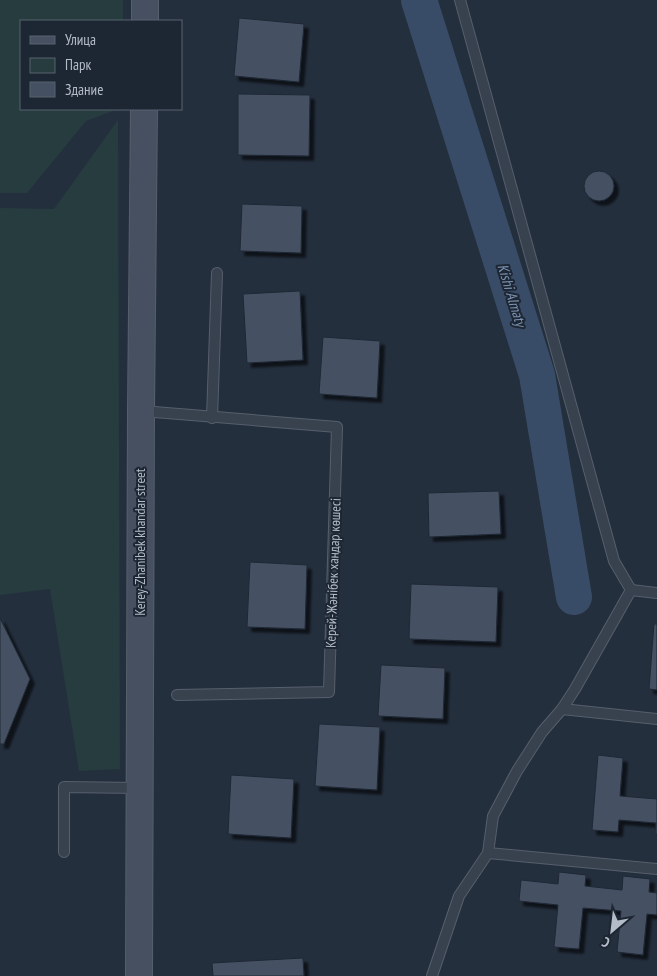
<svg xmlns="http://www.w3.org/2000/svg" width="657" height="976" font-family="'PT Sans Narrow',sans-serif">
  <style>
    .green { fill: #263c3f }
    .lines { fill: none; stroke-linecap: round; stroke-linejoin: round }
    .river { stroke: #394c67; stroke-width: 36 }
    .building { fill: #455162; stroke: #1f2835; filter: url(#shadow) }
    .lane-casing { stroke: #565f6c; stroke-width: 12 }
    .secondary-casing { stroke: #565f6c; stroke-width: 28 }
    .lane { stroke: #38414e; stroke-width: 10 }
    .secondary { stroke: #465061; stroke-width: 26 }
    .labels { text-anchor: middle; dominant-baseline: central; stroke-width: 4; stroke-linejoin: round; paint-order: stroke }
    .street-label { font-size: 14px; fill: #b4bcc9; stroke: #1d2633 }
    .water-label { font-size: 15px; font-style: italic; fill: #7c92b1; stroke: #1d2633 }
  </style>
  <defs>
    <filter id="shadow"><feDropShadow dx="4.5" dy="4.5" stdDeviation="1" flood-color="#0009"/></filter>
  </defs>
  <rect width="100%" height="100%" fill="#242f3e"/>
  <g class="green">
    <path d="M 0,0 L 123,0 L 123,21 L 21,21 L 21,109 L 114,109 L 113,111 L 86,121 L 27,193 L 0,193 Z"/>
    <path d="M 118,120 L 120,769 L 79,771 L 50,589 L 0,595 L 0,208 L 54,209 Z"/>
  </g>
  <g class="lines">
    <path class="river" d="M 419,0 L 537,375 L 574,597"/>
  </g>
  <g class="building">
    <path d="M 239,18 L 304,24 L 299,82 L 234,76 Z"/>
    <path d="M 238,94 L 310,95 L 309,156 L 238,155 Z"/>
    <circle cx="599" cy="186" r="15"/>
    <path d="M 242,204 L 302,206 L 301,253 L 240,251 Z"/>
    <path d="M 300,291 L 303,360 L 247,363 L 243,294 Z"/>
    <path d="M 323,337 L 380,341 L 377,398 L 319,394 Z"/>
    <path d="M 499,491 L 501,534 L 429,537 L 428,493 Z"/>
    <path d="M 250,562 L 307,565 L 305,629 L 247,627 Z"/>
    <path d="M 411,584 L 498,587 L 496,642 L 409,639 Z"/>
    <path d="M 0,618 L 30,679 L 4,744 L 0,744 Z"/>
    <path d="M 654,624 L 657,624 L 657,690 L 649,689 Z"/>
    <path d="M 381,665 L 445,668 L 443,719 L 378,716 Z"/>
    <path d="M 319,724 L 380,727 L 377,790 L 315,786 Z"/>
    <path d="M 598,755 L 623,758 L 620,796 L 657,799 L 657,834 L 655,834 L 656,823 L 619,820 L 618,832 L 592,830 Z"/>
    <path d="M 231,775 L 294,779 L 291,838 L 228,834 Z"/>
    <path d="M 559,872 L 586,875 L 585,886 L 622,890 L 623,876 L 650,879 L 649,892 L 657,893 L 657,915 L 647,914 L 643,955 L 617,952 L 621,911 L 583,908 L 579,949 L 554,947 L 558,905 L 519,901 L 521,880 L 558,884 Z"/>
    <path d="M 303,958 L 304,976 L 213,976 L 212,963 Z"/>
  </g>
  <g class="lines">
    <defs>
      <g id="lane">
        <path d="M 460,0 L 614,561 L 631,590 L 575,689 L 562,709"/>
        <path d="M 142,411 L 337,427 L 329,692 L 177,695"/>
        <path d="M 212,418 L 217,273"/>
        <path d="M 631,590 L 657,593"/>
        <path d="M 64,852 L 64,787 L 138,788"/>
        <path d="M 488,853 L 657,869"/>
        <path d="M 432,976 L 459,896 L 488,853 L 493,816 L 517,771 L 542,732 L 562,709 L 657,719"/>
      </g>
      <g id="secondary">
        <path d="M 145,21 L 145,0"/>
        <path d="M 139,976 L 141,411 L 144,109"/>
      </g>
    </defs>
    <use href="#lane" class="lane-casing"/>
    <use href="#secondary" class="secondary-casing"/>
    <use href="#lane" class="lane"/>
    <use href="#secondary" class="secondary"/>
  </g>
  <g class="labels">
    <g class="street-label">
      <text transform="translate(140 542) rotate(-90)">Kerey-Zhanibek khandar street</text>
      <text transform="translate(333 573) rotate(-88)">Керей-Жәнібек хандар көшесі</text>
    </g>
    <g class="water-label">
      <text transform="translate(512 295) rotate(73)">Kіshі Almaty</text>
    </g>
  </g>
  <rect x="20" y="20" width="162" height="90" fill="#1d2633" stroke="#59626f"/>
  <rect x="30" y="36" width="25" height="8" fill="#465061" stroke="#59626f"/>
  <text x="65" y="45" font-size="15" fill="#b4bcc9">Улица</text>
  <rect x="30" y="58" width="25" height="15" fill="#263c3f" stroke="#59626f"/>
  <text x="65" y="70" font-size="15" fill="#b4bcc9">Парк</text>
  <rect x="30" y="82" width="25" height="15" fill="#455162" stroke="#59626f"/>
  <text x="65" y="95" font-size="15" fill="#b4bcc9">Здание</text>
  <g transform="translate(612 931) rotate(208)" stroke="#1d2633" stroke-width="4" paint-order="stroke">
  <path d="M0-4L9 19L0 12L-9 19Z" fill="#b4bcc9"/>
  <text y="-8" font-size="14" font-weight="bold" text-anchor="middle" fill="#b4bcc9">С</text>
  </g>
</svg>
